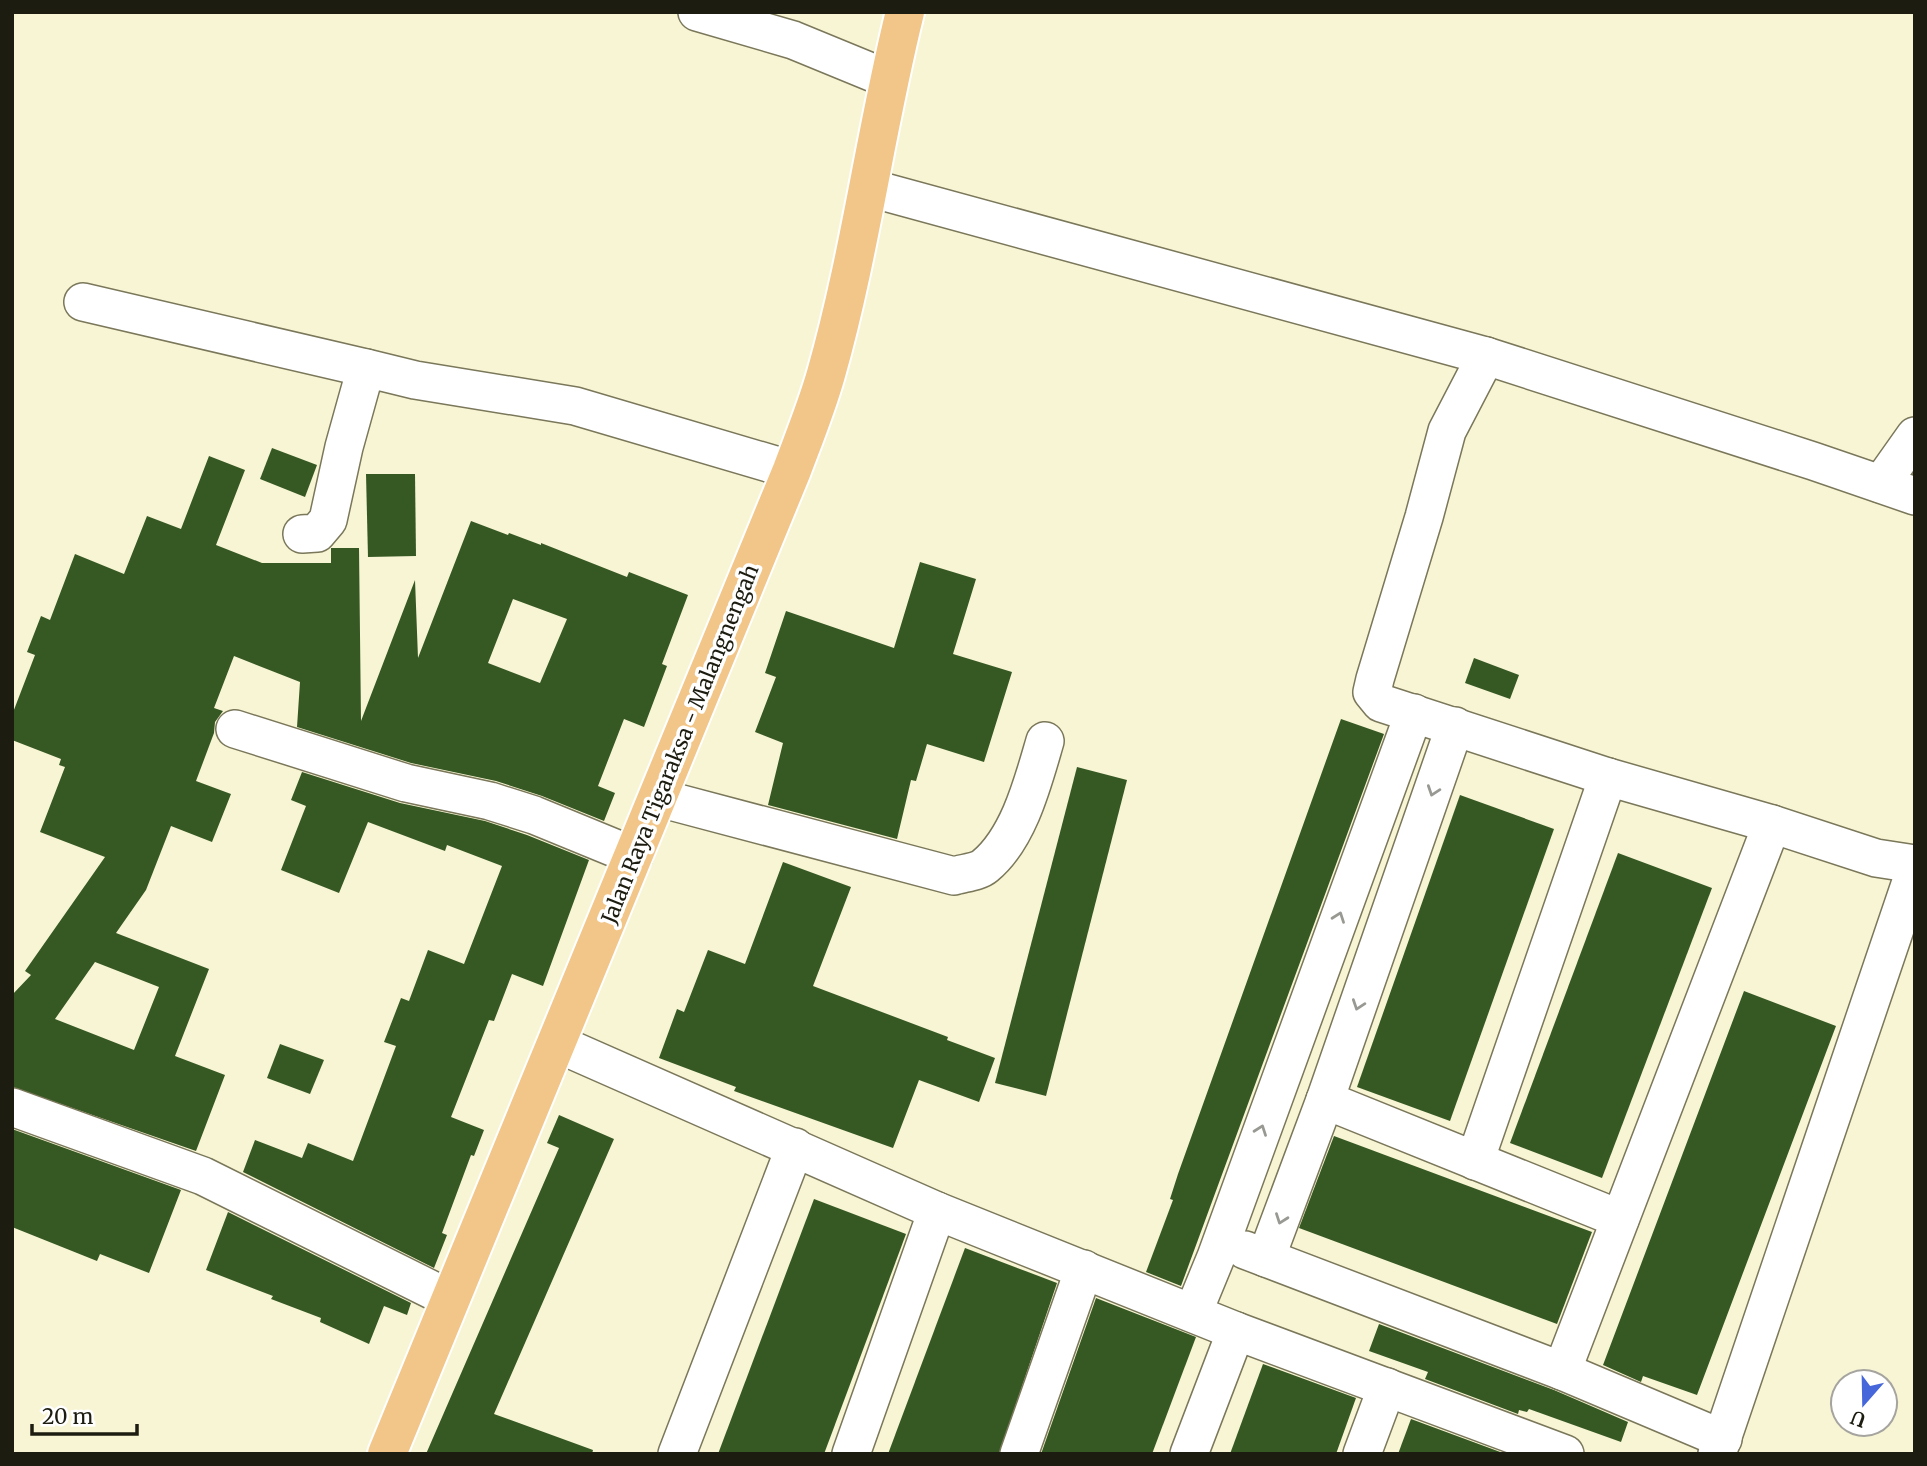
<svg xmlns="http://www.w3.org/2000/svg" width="1927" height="1466" font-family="Merriweather,serif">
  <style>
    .building { fill: #365924; fill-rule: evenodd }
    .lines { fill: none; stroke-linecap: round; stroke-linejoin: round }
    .minor-casing { stroke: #7a775a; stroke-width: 40 }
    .primary-casing { stroke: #fff; stroke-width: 42 }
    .minor { stroke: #fff; stroke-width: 37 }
    .primary { stroke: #f2c588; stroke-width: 38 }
    .oneway { stroke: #999993 }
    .labels { text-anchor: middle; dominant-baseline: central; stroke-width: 7; stroke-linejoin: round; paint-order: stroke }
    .street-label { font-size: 21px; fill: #1d1c10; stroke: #fff }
  </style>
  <rect width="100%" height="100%" fill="#f8f5d4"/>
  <g class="building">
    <path d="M 272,448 L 317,465 L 305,497 L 260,479 Z"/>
    <path d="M 209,456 L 245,470 L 216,545 L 262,563 L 331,563 L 331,548 L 359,548 L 361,721 L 415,580 L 418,658 L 471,521 L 508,535 L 509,533 L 541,545 L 541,543 L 627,577 L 629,572 L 688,595 L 662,664 L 667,666 L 644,727 L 624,719 L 598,786 L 615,793 L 604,821 L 542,796 L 496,781 L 411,763 L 297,727 L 300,682 L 234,656 L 214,708 L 223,711 L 215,722 L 214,733 L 196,781 L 231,794 L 212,842 L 171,826 L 146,890 L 116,933 L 209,969 L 175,1056 L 225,1075 L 196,1151 L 12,1087 L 12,995 L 31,975 L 25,971 L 105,857 L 40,832 L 65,767 L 59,765 L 61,759 L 12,740 L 12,715 L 35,655 L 27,652 L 41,616 L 50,620 L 75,554 L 124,574 L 147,516 L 181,529 ZM 513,599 L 567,619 L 540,683 L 488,663 ZM 95,962 L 159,987 L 134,1050 L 55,1019 Z"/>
    <path d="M 366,474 L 415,474 L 416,556 L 368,557 Z"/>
    <path d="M 920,562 L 976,579 L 953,654 L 1012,672 L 984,762 L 927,744 L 916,781 L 911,780 L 897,839 L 768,805 L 783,743 L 755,732 L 776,677 L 765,673 L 786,611 L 894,648 Z"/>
    <path d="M 1474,658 L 1519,675 L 1510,699 L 1465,683 Z"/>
    <path d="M 1341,719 L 1384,734 L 1181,1286 L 1146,1272 L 1173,1200 L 1170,1199 L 1178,1174 Z"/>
    <path d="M 1077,767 L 1127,780 L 1046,1096 L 995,1083 Z"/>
    <path d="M 302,772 L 400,803 L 485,821 L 527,835 L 589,860 L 543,986 L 512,974 L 494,1021 L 489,1020 L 451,1117 L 484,1130 L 474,1156 L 471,1155 L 442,1233 L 447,1235 L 434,1268 L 243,1172 L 255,1140 L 302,1158 L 308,1143 L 353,1161 L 396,1046 L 384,1042 L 401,998 L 409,1001 L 428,950 L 464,964 L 502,866 L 447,845 L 445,851 L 368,822 L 339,893 L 281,870 L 306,806 L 291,800 Z"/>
    <path d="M 1460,795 L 1554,829 L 1450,1121 L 1357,1087 Z"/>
    <path d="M 1618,853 L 1712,888 L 1602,1178 L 1510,1143 Z"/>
    <path d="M 783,862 L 851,887 L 813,986 L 948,1037 L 947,1040 L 995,1058 L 979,1102 L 919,1080 L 893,1148 L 734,1091 L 736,1087 L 659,1058 L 677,1009 L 684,1012 L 708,950 L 745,964 Z"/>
    <path d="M 1744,991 L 1836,1026 L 1697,1395 L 1643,1376 L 1641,1382 L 1603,1365 Z"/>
    <path d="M 280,1044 L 324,1060 L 310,1094 L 267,1078 Z"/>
    <path d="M 559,1115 L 614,1139 L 494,1414 L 593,1450 L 592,1454 L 426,1454 L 559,1148 L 547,1143 Z"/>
    <path d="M 12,1129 L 181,1190 L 149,1273 L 100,1254 L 97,1261 L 12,1227 Z"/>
    <path d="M 1334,1136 L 1592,1232 L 1557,1324 L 1299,1228 Z"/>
    <path d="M 814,1199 L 906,1234 L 867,1339 L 824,1454 L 718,1454 Z"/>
    <path d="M 228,1212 L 411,1303 L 407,1315 L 384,1306 L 369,1344 L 320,1322 L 321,1318 L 271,1299 L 273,1296 L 206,1270 Z"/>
    <path d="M 965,1248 L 1057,1283 L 999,1454 L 888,1454 Z"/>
    <path d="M 1096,1298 L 1196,1337 L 1152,1454 L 1041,1454 Z"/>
    <path d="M 1379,1324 L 1554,1390 L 1628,1422 L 1621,1442 L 1529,1409 L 1527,1412 L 1519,1410 L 1518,1414 L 1425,1379 L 1428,1372 L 1369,1351 Z"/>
    <path d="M 1263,1364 L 1356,1398 L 1336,1454 L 1230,1454 Z"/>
    <path d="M 1411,1419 L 1503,1453 L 1503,1454 L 1398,1454 Z"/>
  </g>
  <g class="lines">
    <defs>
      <g id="minor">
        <path d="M 697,12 L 793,40 L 888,79"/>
        <path d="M 870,188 L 1486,356 L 1813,461 L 1915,496"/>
        <path d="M 83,302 L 366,368"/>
        <path d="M 1486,356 L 1447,431 L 1424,517 L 1375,679 L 1372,692 L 1381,703 L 1608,777 L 1772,824 L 1876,858 L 1915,864"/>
        <path d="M 1881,484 L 1915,436"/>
        <path d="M 302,534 L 317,533 L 328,520 L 344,447 L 366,368 L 415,380 L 575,406 L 792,470"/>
        <path d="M 235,729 L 406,783 L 490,801 L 534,815 L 634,856"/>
        <path d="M 659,798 L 954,876 C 963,873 978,872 985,866 C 1019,838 1033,782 1045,741"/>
        <path d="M 556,1043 L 937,1211 L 1236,1331 L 1565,1454"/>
        <path d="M 1325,1100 L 1620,1219"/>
        <path d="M 12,1107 L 203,1176 L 450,1299"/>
        <path d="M 1475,1161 L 1608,777"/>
        <path d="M 1245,1250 L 1562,1371 L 1723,1439"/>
        <path d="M 1266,1258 L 1325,1100 L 1455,726"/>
        <path d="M 1193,1313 L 1216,1257 L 1414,713"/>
        <path d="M 1562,1371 L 1772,824"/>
        <path d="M 677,1454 L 795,1147"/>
        <path d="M 851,1454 L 937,1211"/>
        <path d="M 1019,1454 L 1084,1269"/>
        <path d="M 1189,1454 L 1236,1331"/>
        <path d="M 1362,1454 L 1387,1387"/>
        <path d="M 1717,1454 L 1915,870"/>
      </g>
      <path id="primary" d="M 387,1454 L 792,470 C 804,438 817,406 826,374 C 860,255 875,132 905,12"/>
    </defs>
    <use href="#minor" class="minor-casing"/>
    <use href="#primary" class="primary-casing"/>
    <use href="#minor" class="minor"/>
    <use href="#primary" class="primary"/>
  </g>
  <defs><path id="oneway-chevron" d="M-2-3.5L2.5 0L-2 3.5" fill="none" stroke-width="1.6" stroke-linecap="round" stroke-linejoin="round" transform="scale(1.75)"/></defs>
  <g class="oneway">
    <use href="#oneway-chevron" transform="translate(1433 791) rotate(109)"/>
    <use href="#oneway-chevron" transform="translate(1339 917) rotate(-70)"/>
    <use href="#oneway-chevron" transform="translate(1358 1005) rotate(109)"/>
    <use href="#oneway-chevron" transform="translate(1261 1130) rotate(-70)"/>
    <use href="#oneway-chevron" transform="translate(1281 1219) rotate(110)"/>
  </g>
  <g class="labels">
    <g class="street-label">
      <text transform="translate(680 744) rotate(-68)">Jalan Raya Tigaraksa - Malangnengah</text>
    </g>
  </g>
  <rect width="1927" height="1466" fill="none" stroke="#1d1c10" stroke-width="28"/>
  <g transform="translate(1864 1403) rotate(200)"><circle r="33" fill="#ffffff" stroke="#a5a49f" stroke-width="2"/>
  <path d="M0-5L12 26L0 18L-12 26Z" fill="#4567da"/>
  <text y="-10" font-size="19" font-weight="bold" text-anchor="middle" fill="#1d1c10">U</text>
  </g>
  <path d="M32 1424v10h105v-10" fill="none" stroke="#1d1c10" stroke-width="3.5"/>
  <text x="42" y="1424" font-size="21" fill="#1d1c10" stroke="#ffffff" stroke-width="5" paint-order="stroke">20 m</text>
</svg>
